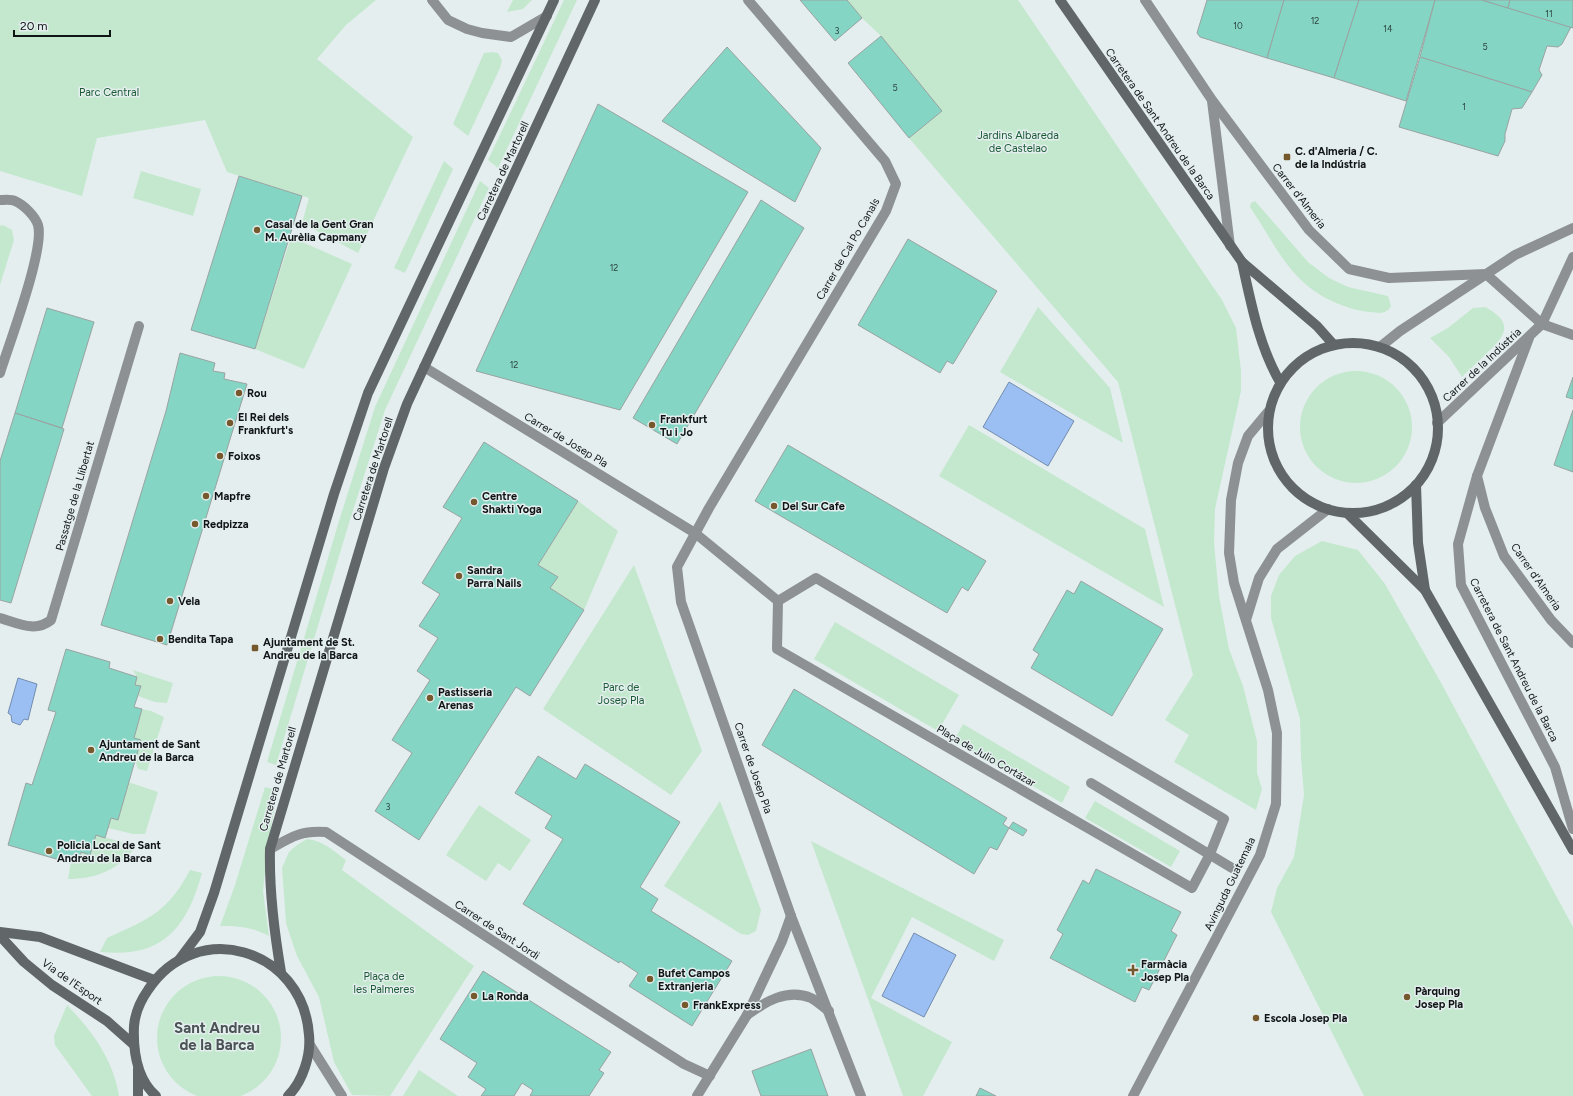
<svg xmlns="http://www.w3.org/2000/svg" width="1573" height="1096" font-family="Figtree,sans-serif">
  <style>
    .green { fill: #c4e8ce }
    .water { fill: #9cbff3; stroke: #728cb0 }
    .building { fill: #84d5c4; stroke: #9aa3a1 }
    .lines { fill: none; stroke-linecap: round; stroke-linejoin: round }
    .street { stroke: #8d9193; stroke-width: 10 }
    .secondary { stroke: #616669; stroke-width: 10 }
    .poi-dot { fill: #76582d; stroke: #e4eeef; stroke-width: 1.5 }
    .labels { text-anchor: middle; dominant-baseline: central; stroke-width: 3; stroke-linejoin: round; paint-order: stroke }
    .number-label { font-size: 9px; fill: #2d4440 }
    .park-label { font-size: 11px; fill: #1a5a34; stroke: #e4eeef }
    .street-label { font-size: 11px; fill: #101414; stroke: #e4eeef }
    .poi-label { font-size: 11px; font-weight: bold; fill: #101414; stroke: #e4eeef; text-anchor: start }
    .district-label { font-size: 15px; font-weight: bold; fill: #4b5354; stroke: #e4eeef }
  </style>
  <rect width="100%" height="100%" fill="#e4eeef"/>
  <g class="green">
    <path d="M 0,0 L 376,0 L 346,25 L 317,59 L 413,137 L 358,253 L 302,223 L 309,198 L 227,172 L 205,120 L 97,138 L 82,196 L 0,171 Z"/>
    <path d="M 513,0 L 532,0 L 523,9 L 507,12 Z"/>
    <path d="M 564,0 L 577,0 L 498,168 L 488,160 Z"/>
    <path d="M 847,0 L 1018,0 L 1222,300 L 1236,328 L 1241,371 L 1241,391 L 1215,509 L 1214,543 L 1219,596 L 1229,649 L 1243,686 L 1257,741 L 1257,773 L 1262,789 L 1256,810 L 1174,762 L 1189,735 L 1165,720 L 1193,675 L 1118,382 L 909,138 L 942,111 L 881,36 L 862,18 Z"/>
    <path d="M 492,52 L 498,53 L 502,60 L 500,68 L 468,136 L 453,124 L 484,53 Z"/>
    <path d="M 444,161 L 453,169 L 405,273 L 394,268 Z"/>
    <path d="M 141,171 L 201,189 L 193,216 L 133,198 Z"/>
    <path d="M 480,181 L 489,188 L 385,410 L 349,523 L 276,765 L 267,762 L 339,521 L 375,407 Z"/>
    <path d="M 1255,201 L 1308,262 L 1329,278 L 1348,287 L 1388,296 L 1391,306 C 1386,315 1379,313 1370,312 C 1346,310 1316,296 1299,278 C 1279,258 1266,230 1250,207 L 1251,203 Z"/>
    <path d="M 3,225 L 12,230 L 14,240 L 0,285 L 0,226 Z"/>
    <path d="M 291,237 L 352,264 L 304,369 L 255,349 Z"/>
    <path d="M 1038,307 L 1110,388 L 1123,443 L 1000,372 Z"/>
    <path d="M 1485,307 C 1521,326 1499,341 1480,360 C 1474,365 1468,371 1462,377 L 1449,357 L 1430,338 L 1448,328 L 1473,308 Z"/>
    <circle cx="1356" cy="427" r="56"/>
    <path d="M 969,425 L 1145,529 L 1164,607 L 939,476 Z"/>
    <path d="M 578,501 L 618,531 L 584,610 L 550,588 L 558,577 L 538,565 Z"/>
    <path d="M 1322,541 L 1358,550 L 1385,584 L 1440,681 L 1573,927 L 1573,1096 L 1364,1096 L 1271,912 L 1277,888 L 1294,857 L 1304,795 L 1301,758 L 1300,719 L 1271,618 L 1271,596 L 1279,575 L 1295,556 Z"/>
    <path d="M 634,565 L 702,751 L 671,795 L 543,709 Z"/>
    <path d="M 835,622 L 959,695 L 938,731 L 814,659 Z"/>
    <path d="M 133,670 L 173,683 L 167,703 L 155,702 L 138,696 L 141,686 L 135,685 L 137,677 Z"/>
    <path d="M 142,709 L 151,711 L 164,717 L 147,771 L 138,769 L 135,761 L 141,740 L 134,738 Z"/>
    <path d="M 963,724 L 1070,787 L 1062,803 L 954,741 Z"/>
    <path d="M 128,782 L 158,792 L 145,834 L 133,834 L 108,828 L 111,818 L 118,820 Z"/>
    <path d="M 265,787 L 278,790 L 268,843 L 263,891 L 269,936 C 253,927 237,926 220,926 L 235,885 Z"/>
    <path d="M 720,801 L 761,910 L 756,931 L 748,935 L 741,934 L 664,886 Z"/>
    <path d="M 1095,801 L 1180,851 L 1171,867 L 1085,818 Z"/>
    <path d="M 479,805 L 531,840 L 510,871 L 498,863 L 486,881 L 446,855 Z"/>
    <path d="M 96,835 L 122,842 L 134,849 C 116,871 95,879 68,879 L 72,855 L 80,857 L 81,852 L 90,854 Z"/>
    <path d="M 307,839 C 324,841 332,850 346,860 L 342,870 L 474,966 L 390,1096 L 352,1095 L 334,1062 L 319,997 L 297,956 L 286,923 L 282,868 L 289,852 L 297,845 Z"/>
    <path d="M 811,841 L 1004,940 L 994,961 L 912,917 L 871,998 L 952,1042 L 923,1096 L 903,1096 Z"/>
    <path d="M 190,870 L 202,873 C 186,930 162,958 100,952 L 107,938 C 149,919 168,912 190,870 Z"/>
    <circle cx="219" cy="1038" r="62"/>
    <path d="M 67,1005 C 92,1031 113,1059 119,1096 L 92,1096 L 55,1045 L 54,1036 Z"/>
    <path d="M 419,1070 L 458,1096 L 403,1096 Z"/>
  </g>
  <g class="water">
    <path d="M 1009,382 L 1074,421 L 1048,466 L 983,427 Z"/>
    <path d="M 18,678 L 37,684 L 28,720 L 24,719 L 20,725 L 12,722 L 11,715 L 8,713 Z"/>
    <path d="M 914,933 L 956,955 L 924,1017 L 882,996 Z"/>
  </g>
  <g class="building">
    <path d="M 800,0 L 847,0 L 862,18 L 835,41 Z"/>
    <path d="M 1207,0 L 1284,0 L 1267,58 L 1200,37 L 1197,33 Z"/>
    <path d="M 1284,0 L 1359,0 L 1334,78 L 1267,58 Z"/>
    <path d="M 1359,0 L 1435,0 L 1406,101 L 1334,78 Z"/>
    <path d="M 1435,0 L 1482,0 L 1571,27 L 1562,44 L 1558,47 L 1547,46 L 1539,70 L 1542,75 L 1532,92 L 1420,57 Z"/>
    <path d="M 1482,0 L 1510,0 L 1508,8 Z"/>
    <path d="M 1510,0 L 1573,0 L 1573,28 L 1508,8 Z"/>
    <path d="M 881,36 L 942,111 L 909,138 L 848,63 Z"/>
    <path d="M 727,47 L 821,148 L 795,202 L 662,121 Z"/>
    <path d="M 1420,57 L 1532,92 L 1522,108 L 1512,109 L 1505,134 L 1505,141 L 1498,156 L 1399,127 Z"/>
    <path d="M 598,104 L 748,192 L 620,410 L 476,371 Z"/>
    <path d="M 239,176 L 302,196 L 255,349 L 191,330 Z"/>
    <path d="M 761,200 L 804,228 L 677,444 L 633,418 Z"/>
    <path d="M 908,239 L 997,291 L 953,364 L 947,361 L 940,373 L 858,325 Z"/>
    <path d="M 47,308 L 94,322 L 62,428 L 15,413 Z"/>
    <path d="M 180,353 L 215,363 L 213,371 L 225,373 L 224,379 L 247,384 L 167,645 L 101,625 L 166,411 Z"/>
    <path d="M 1573,377 L 1573,399 L 1566,397 Z"/>
    <path d="M 1573,410 L 1573,472 L 1554,465 Z"/>
    <path d="M 15,413 L 64,429 L 11,603 L 0,600 L 0,461 Z"/>
    <path d="M 484,442 L 578,501 L 538,565 L 558,577 L 550,588 L 584,610 L 530,696 L 516,687 L 419,840 L 375,811 L 412,753 L 392,740 L 430,680 L 417,671 L 438,638 L 419,626 L 440,594 L 422,583 L 462,518 L 443,507 Z"/>
    <path d="M 788,445 L 986,561 L 968,591 L 962,587 L 947,613 L 755,501 Z"/>
    <path d="M 1081,581 L 1163,629 L 1112,716 L 1031,668 L 1039,654 L 1033,650 L 1067,590 L 1074,594 Z"/>
    <path d="M 66,649 L 110,662 L 109,668 L 137,677 L 135,685 L 141,686 L 134,707 L 142,709 L 134,738 L 141,740 L 118,820 L 111,818 L 105,838 L 96,835 L 90,855 L 81,852 L 80,858 L 72,855 L 70,863 L 8,845 L 26,783 L 32,785 L 56,712 L 48,710 Z"/>
    <path d="M 794,689 L 1007,818 L 1003,824 L 1009,828 L 997,850 L 990,847 L 974,874 L 762,745 Z"/>
    <path d="M 538,756 L 576,779 L 585,764 L 680,822 L 640,887 L 658,899 L 651,911 L 732,961 L 692,1026 L 629,986 L 638,973 L 620,961 L 619,963 L 523,904 L 563,839 L 545,828 L 552,816 L 515,793 Z"/>
    <path d="M 1013,822 L 1027,830 L 1023,836 L 1009,828 Z"/>
    <path d="M 1096,869 L 1181,912 L 1171,931 L 1177,935 L 1149,990 L 1142,987 L 1135,1002 L 1050,958 L 1063,934 L 1057,930 L 1083,880 L 1089,884 Z"/>
    <path d="M 483,971 L 611,1052 L 599,1070 L 604,1073 L 589,1096 L 530,1096 L 533,1090 L 522,1083 L 514,1096 L 481,1096 L 486,1089 L 468,1077 L 477,1063 L 440,1039 Z"/>
    <path d="M 811,1049 L 828,1096 L 761,1096 L 752,1071 Z"/>
    <path d="M 980,1088 L 996,1096 L 976,1096 Z"/>
  </g>
  <g class="lines">
    <g class="street">
      <path d="M 432,0 L 448,20 L 467,29 L 482,33 L 511,37 L 547,16"/>
      <path d="M 748,0 L 885,161 L 896,184 L 886,211 L 709,508 L 677,567 L 681,602 L 791,916 L 861,1096"/>
      <path d="M 1145,0 L 1212,100 L 1309,230 L 1349,269 L 1389,278 L 1486,274 L 1542,324 L 1573,335"/>
      <path d="M 1212,101 L 1230,246"/>
      <path d="M 0,200 C 4,200 11,199 15,201 C 24,205 35,216 38,225 C 45,249 9,344 0,373"/>
      <path d="M 1529,338 L 1477,476 L 1485,508 L 1504,556 L 1551,620 L 1573,643"/>
      <path d="M 1380,347 L 1400,331 L 1515,255 L 1573,228"/>
      <path d="M 424,367 L 695,533 L 778,601"/>
      <path d="M 1437,423 L 1542,324 L 1573,257"/>
      <path d="M 1477,476 L 1458,544 L 1461,585 L 1555,767 L 1573,829"/>
      <path d="M 816,578 L 1224,819 L 1210,854 L 1192,888 L 777,649 L 778,601 Z"/>
      <path d="M 0,618 C 18,623 35,633 51,620 L 139,326"/>
      <path d="M 1246,620 L 1259,578 L 1277,549 L 1328,509"/>
      <path d="M 1091,783 L 1232,868"/>
      <path d="M 270,849 C 291,837 301,830 326,832 L 562,986 L 684,1064 L 710,1076"/>
      <path d="M 747,1015 C 765,1002 787,988 811,998 C 817,1001 823,1007 829,1011"/>
      <path d="M 310,1045 L 342,1096"/>
      <path d="M 697,1096 L 747,1015 L 782,941 L 791,916"/>
      <path d="M 1133,1096 L 1260,855 L 1276,804 L 1277,733 L 1268,690 L 1234,583 L 1229,553 L 1231,500 L 1238,463 L 1248,436 L 1268,412"/>
    </g>
    <g class="secondary">
      <path d="M 1060,0 L 1242,262 L 1317,326 L 1333,344"/>
      <path d="M 1242,262 C 1251,303 1259,346 1280,382"/>
      <circle cx="1353" cy="428" r="85"/>
      <path d="M 1416,485 L 1418,543 L 1425,590"/>
      <path d="M 1349,515 L 1425,590 L 1573,850"/>
      <path d="M 0,932 L 40,937 L 154,980"/>
      <path d="M 0,936 L 24,962 L 52,985 L 107,1021 L 133,1044"/>
      <path d="M 179,960 L 200,932 L 214,893 L 334,494 L 368,393 L 554,0"/>
      <path d="M 281,972 C 274,931 269,891 270,849 L 384,468 L 407,404 L 595,0"/>
      <path d="M 138,1069 L 138,1096"/>
      <path d="M 156,1096 C 137,1079 133,1050 134,1026 C 135,1014 141,1000 148,990 C 196,917 303,948 309,1035 C 311,1055 303,1081 288,1096"/>
    </g>
  </g>
  <g class="poi-dot">
    <rect x="1283" y="153" width="8" height="8" rx="2"/>
    <circle cx="257" cy="230" r="4"/>
    <circle cx="239" cy="393" r="4"/>
    <circle cx="230" cy="423" r="4"/>
    <circle cx="652" cy="425" r="4"/>
    <circle cx="220" cy="456" r="4"/>
    <circle cx="206" cy="496" r="4"/>
    <circle cx="474" cy="502" r="4"/>
    <circle cx="774" cy="506" r="4"/>
    <circle cx="195" cy="524" r="4"/>
    <circle cx="459" cy="576" r="4"/>
    <circle cx="170" cy="601" r="4"/>
    <circle cx="160" cy="639" r="4"/>
    <rect x="251" y="644" width="8" height="8" rx="2"/>
    <circle cx="430" cy="698" r="4"/>
    <circle cx="91" cy="750" r="4"/>
    <circle cx="49" cy="851" r="4"/>
    <path d="M1131 964h4v4h4v4h-4v4h-4v-4h-4v-4h4z"/>
    <circle cx="650" cy="979" r="4"/>
    <circle cx="474" cy="996" r="4"/>
    <circle cx="1407" cy="997" r="4"/>
    <circle cx="685" cy="1005" r="4"/>
    <circle cx="1256" cy="1018" r="4"/>
  </g>
  <g class="labels">
    <g class="number-label">
      <text x="1549" y="13">11</text>
      <text x="1315" y="20">12</text>
      <text x="1238" y="25">10</text>
      <text x="1388" y="28">14</text>
      <text x="837" y="30">3</text>
      <text x="1485" y="46">5</text>
      <text x="895" y="87">5</text>
      <text x="1464" y="106">1</text>
      <text x="614" y="267">12</text>
      <text x="514" y="364">12</text>
      <text x="388" y="806">3</text>
    </g>
    <g class="park-label">
      <text x="109" y="92">Parc Central</text>
      <text x="1018" y="135">Jardins Albareda<tspan x="1018" dy="13">de Castelao</tspan></text>
      <text x="621" y="687">Parc de<tspan x="621" dy="13">Josep Pla</tspan></text>
      <text x="384" y="976">Plaça de<tspan x="384" dy="13">les Palmeres</tspan></text>
    </g>
    <g class="street-label">
      <text transform="translate(1160 124) rotate(55)">Carretera de Sant Andreu de la Barca</text>
      <text transform="translate(503 171) rotate(-65)">Carretera de Martorell</text>
      <text transform="translate(1299 196) rotate(52)">Carrer d'Almeria</text>
      <text transform="translate(848 249) rotate(-60)">Carrer de Cal Po Canals</text>
      <text transform="translate(1482 365) rotate(-43)">Carrer de la Indústria</text>
      <text transform="translate(566 440) rotate(31)">Carrer de Josep Pla</text>
      <text transform="translate(373 469) rotate(-72)">Carretera de Martorell</text>
      <text transform="translate(75 496) rotate(-74)">Passatge de la Llibertat</text>
      <text transform="translate(1536 577) rotate(55)">Carrer d'Almeria</text>
      <text transform="translate(1514 660) rotate(63)">Carretera de Sant Andreu de la Barca</text>
      <text transform="translate(986 756) rotate(30)">Plaça de Julio Cortázar</text>
      <text transform="translate(753 768) rotate(71)">Carrer de Josep Pla</text>
      <text transform="translate(278 779) rotate(-74)">Carretera de Martorell</text>
      <text transform="translate(1230 884) rotate(-64)">Avinguda Guatemala</text>
      <text transform="translate(497 930) rotate(33)">Carrer de Sant Jordi</text>
      <text transform="translate(72 982) rotate(35)">Via de l'Esport</text>
    </g>
    <g class="poi-label">
      <text x="1295" y="151">C. d'Almeria / C.<tspan x="1295" dy="13">de la Indústria</tspan></text>
      <text x="265" y="224">Casal de la Gent Gran<tspan x="265" dy="13">M. Aurèlia Capmany</tspan></text>
      <text x="247" y="393">Rou</text>
      <text x="238" y="417">El Rei dels<tspan x="238" dy="13">Frankfurt's</tspan></text>
      <text x="660" y="419">Frankfurt<tspan x="660" dy="13">Tu i Jo</tspan></text>
      <text x="228" y="456">Foixos</text>
      <text x="214" y="496">Mapfre</text>
      <text x="482" y="496">Centre<tspan x="482" dy="13">Shakti Yoga</tspan></text>
      <text x="782" y="506">Del Sur Cafe</text>
      <text x="203" y="524">Redpizza</text>
      <text x="467" y="570">Sandra<tspan x="467" dy="13">Parra Nails</tspan></text>
      <text x="178" y="601">Vela</text>
      <text x="168" y="639">Bendita Tapa</text>
      <text x="263" y="642">Ajuntament de St.<tspan x="263" dy="13">Andreu de la Barca</tspan></text>
      <text x="438" y="692">Pastisseria<tspan x="438" dy="13">Arenas</tspan></text>
      <text x="99" y="744">Ajuntament de Sant<tspan x="99" dy="13">Andreu de la Barca</tspan></text>
      <text x="57" y="845">Policia Local de Sant<tspan x="57" dy="13">Andreu de la Barca</tspan></text>
      <text x="1141" y="964">Farmàcia<tspan x="1141" dy="13">Josep Pla</tspan></text>
      <text x="658" y="973">Bufet Campos<tspan x="658" dy="13">Extranjeria</tspan></text>
      <text x="1415" y="991">Pàrquing<tspan x="1415" dy="13">Josep Pla</tspan></text>
      <text x="482" y="996">La Ronda</text>
      <text x="693" y="1005">FrankExpress</text>
      <text x="1264" y="1018">Escola Josep Pla</text>
    </g>
    <g class="district-label">
      <text x="217" y="1028">Sant Andreu<tspan x="217" dy="17">de la Barca</tspan></text>
    </g>
  </g>
  <path d="M14 30v6h96v-6" fill="none" stroke="#101414" stroke-width="2"/>
  <text x="20" y="30" font-size="12" fill="#101414" stroke="#e4eeef" stroke-width="3" paint-order="stroke">20 m</text>
</svg>
